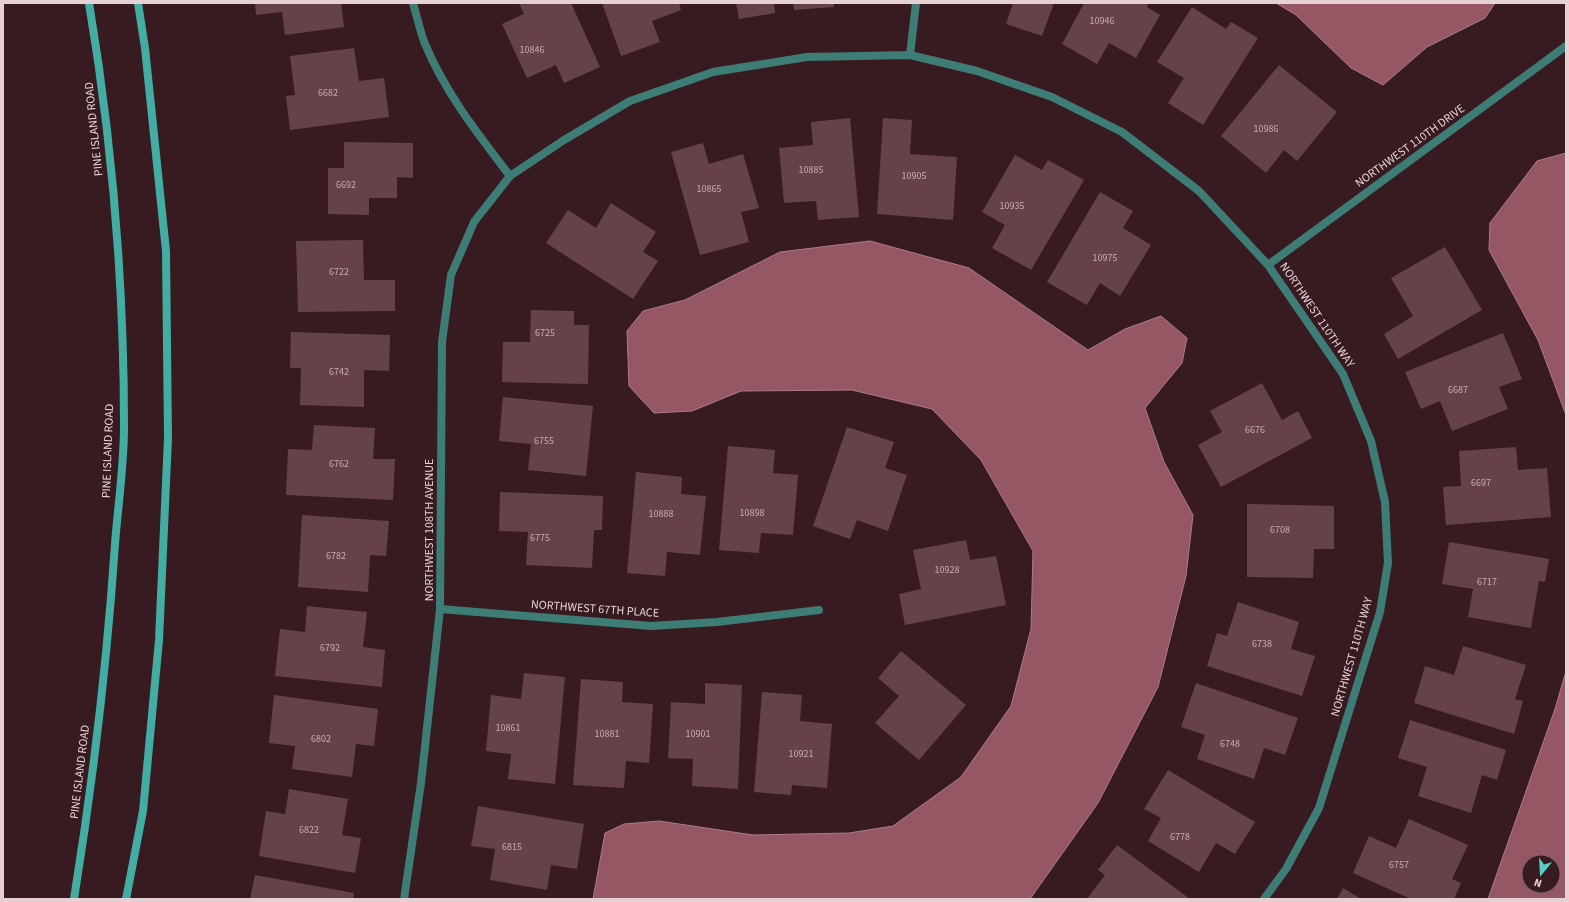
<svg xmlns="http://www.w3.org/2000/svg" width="1569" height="902" font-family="'Source Sans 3',sans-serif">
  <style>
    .water { fill: #955763; stroke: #ad7c85; fill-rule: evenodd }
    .building { fill: #644248 }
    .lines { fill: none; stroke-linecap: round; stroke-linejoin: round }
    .street { stroke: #3e7c76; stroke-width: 8 }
    .secondary { stroke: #43ada4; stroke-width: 8 }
    .labels { text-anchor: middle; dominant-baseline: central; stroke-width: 3; stroke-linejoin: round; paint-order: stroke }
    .number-label { font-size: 10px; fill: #c5adb1 }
    .street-label { font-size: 12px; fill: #e5d1d4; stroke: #381b21 }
  </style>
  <rect width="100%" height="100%" fill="#381b21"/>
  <g class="water">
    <path d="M 1276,3 L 1495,3 L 1485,18 L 1427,47 L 1383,85 L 1351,68 L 1296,15 Z"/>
    <path d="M 1566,153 L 1566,415 L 1538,340 L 1489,250 L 1490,223 L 1537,161 Z"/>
    <path d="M 870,241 L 969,268 L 1088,350 L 1125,329 L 1161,316 L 1187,338 L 1182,363 L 1145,408 L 1164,462 L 1193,515 L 1186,576 L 1158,687 L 1098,803 L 1030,899 L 593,899 L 605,833 L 624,824 L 659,821 L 753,835 L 849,833 L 893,826 L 961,777 L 1011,706 L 1031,629 L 1033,551 L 981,460 L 932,409 L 852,390 L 741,391 L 692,411 L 654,413 L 629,386 L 627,331 L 643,311 L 685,300 L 780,252 Z"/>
    <path d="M 1566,671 L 1566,899 L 1488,899 L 1555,709 ZM 1529,862 L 1553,862 L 1553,886 L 1529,886 Z"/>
  </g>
  <g class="building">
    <path d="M 255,3 L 341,3 L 344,27 L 285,35 L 282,12 L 256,15 Z"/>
    <path d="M 519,3 L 571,3 L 600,67 L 564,83 L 556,65 L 527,78 L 502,24 L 524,14 Z"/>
    <path d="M 602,3 L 679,3 L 681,10 L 652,21 L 660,42 L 621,56 Z"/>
    <path d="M 736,3 L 774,3 L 775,13 L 739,19 Z"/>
    <path d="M 793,3 L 834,3 L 834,7 L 794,10 Z"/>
    <path d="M 1013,3 L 1054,3 L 1042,36 L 1006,24 Z"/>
    <path d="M 1084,3 L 1149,3 L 1147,7 L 1160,15 L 1136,58 L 1109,43 L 1097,64 L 1062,44 Z"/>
    <path d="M 1192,7 L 1226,29 L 1231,22 L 1258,38 L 1203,125 L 1168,103 L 1184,78 L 1157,62 Z"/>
    <path d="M 354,48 L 359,81 L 384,78 L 389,117 L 290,130 L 286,96 L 295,95 L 290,56 Z"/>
    <path d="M 1279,65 L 1337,112 L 1297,161 L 1284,150 L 1266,173 L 1221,136 Z"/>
    <path d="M 850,118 L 859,217 L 818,220 L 816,201 L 784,203 L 779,148 L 813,145 L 811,122 Z"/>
    <path d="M 883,118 L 912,120 L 910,154 L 957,157 L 953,220 L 877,214 Z"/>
    <path d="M 344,142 L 413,143 L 413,178 L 397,177 L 397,198 L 369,198 L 369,215 L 328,214 L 328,168 L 344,168 Z"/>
    <path d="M 703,143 L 709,164 L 743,154 L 759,208 L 741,212 L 749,242 L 700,255 L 671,152 Z"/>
    <path d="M 1015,155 L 1042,170 L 1048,160 L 1084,180 L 1031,270 L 992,248 L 1005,225 L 982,212 Z"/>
    <path d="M 1100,192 L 1133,211 L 1123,228 L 1151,245 L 1120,296 L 1100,283 L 1087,305 L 1047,282 Z"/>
    <path d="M 611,203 L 656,232 L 643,252 L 658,261 L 633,299 L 546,243 L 568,210 L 596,228 Z"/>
    <path d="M 363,240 L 364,280 L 395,280 L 395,311 L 298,312 L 296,241 Z"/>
    <path d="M 1445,247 L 1482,310 L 1398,359 L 1384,334 L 1413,316 L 1391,278 Z"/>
    <path d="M 531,310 L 574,311 L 574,325 L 589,325 L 588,384 L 502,382 L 503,342 L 530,342 Z"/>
    <path d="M 291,332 L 390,335 L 389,371 L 364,370 L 364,407 L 300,405 L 301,368 L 290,368 Z"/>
    <path d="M 1503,333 L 1522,379 L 1499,387 L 1508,409 L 1452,431 L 1440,401 L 1421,409 L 1405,372 Z"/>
    <path d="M 1262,383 L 1282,420 L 1298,411 L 1312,438 L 1221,487 L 1198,445 L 1222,432 L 1210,411 Z"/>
    <path d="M 503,397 L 593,406 L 586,476 L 528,470 L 531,444 L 499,441 Z"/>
    <path d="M 314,425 L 375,428 L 373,459 L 395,459 L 393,500 L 286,495 L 288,449 L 312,450 Z"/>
    <path d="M 847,427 L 894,442 L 885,468 L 907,475 L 888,531 L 857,520 L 850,539 L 813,526 Z"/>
    <path d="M 728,446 L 775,450 L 773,473 L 798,475 L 793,535 L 761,533 L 759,553 L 719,550 Z"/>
    <path d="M 1516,447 L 1518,470 L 1547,468 L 1551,517 L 1446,525 L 1443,487 L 1461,486 L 1459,451 Z"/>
    <path d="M 636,472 L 682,477 L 681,494 L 706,496 L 700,555 L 667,552 L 665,576 L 627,573 Z"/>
    <path d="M 500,492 L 603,496 L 602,530 L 594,530 L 592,568 L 526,565 L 528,532 L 499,531 Z"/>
    <path d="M 1247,504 L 1334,506 L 1334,549 L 1314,549 L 1313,578 L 1247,577 Z"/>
    <path d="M 302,515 L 389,521 L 386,556 L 370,555 L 368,592 L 298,587 Z"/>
    <path d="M 966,540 L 970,560 L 996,556 L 1006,605 L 905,625 L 899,594 L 921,589 L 913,550 Z"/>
    <path d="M 1449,542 L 1549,559 L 1545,582 L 1539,581 L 1531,628 L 1468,617 L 1473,589 L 1442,584 Z"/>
    <path d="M 1238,602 L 1299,622 L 1291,649 L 1315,656 L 1302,696 L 1207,666 L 1217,633 L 1227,636 Z"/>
    <path d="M 307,606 L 367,612 L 363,647 L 385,650 L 382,687 L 275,676 L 280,629 L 305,632 Z"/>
    <path d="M 1463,646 L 1526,665 L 1515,699 L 1523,701 L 1514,734 L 1414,703 L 1425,666 L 1454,675 Z"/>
    <path d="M 901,651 L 966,705 L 919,760 L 875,723 L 899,696 L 878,678 Z"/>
    <path d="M 524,673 L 565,677 L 555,784 L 508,779 L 511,754 L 486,751 L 491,695 L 521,699 Z"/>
    <path d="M 581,679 L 623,682 L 622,702 L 653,704 L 649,763 L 626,761 L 624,788 L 573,785 Z"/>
    <path d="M 705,683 L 742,685 L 738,789 L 692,786 L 693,759 L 668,758 L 671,702 L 705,704 Z"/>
    <path d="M 1196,683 L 1298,718 L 1285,755 L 1264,748 L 1254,779 L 1197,759 L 1205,735 L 1181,727 Z"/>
    <path d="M 762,692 L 802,695 L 800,721 L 832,724 L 827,788 L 792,785 L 791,795 L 754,792 Z"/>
    <path d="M 274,695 L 378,709 L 374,746 L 356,744 L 352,777 L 292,769 L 295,746 L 269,743 Z"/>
    <path d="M 1410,720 L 1506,750 L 1497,780 L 1482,775 L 1471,813 L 1418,796 L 1427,767 L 1398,758 Z"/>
    <path d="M 1168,770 L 1255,822 L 1235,854 L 1216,843 L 1199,872 L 1148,841 L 1161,818 L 1144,809 Z"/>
    <path d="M 289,789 L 348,799 L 342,835 L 361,838 L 355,873 L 259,856 L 266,811 L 285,814 Z"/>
    <path d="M 478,806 L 584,824 L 577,869 L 551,865 L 547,890 L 490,880 L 495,849 L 471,846 Z"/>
    <path d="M 1409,819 L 1468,845 L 1452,879 L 1461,883 L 1454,899 L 1411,899 L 1353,873 L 1369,836 L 1396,848 Z"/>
    <path d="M 1117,845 L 1190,899 L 1087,899 L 1105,875 L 1098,870 Z"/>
    <path d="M 255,875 L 354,893 L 353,899 L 250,899 Z"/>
    <path d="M 1343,888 L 1361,899 L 1337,899 Z"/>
  </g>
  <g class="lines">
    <g class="street">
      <path d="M 413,3 C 417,17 420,31 425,44 C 446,94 478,134 510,176"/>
      <path d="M 910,55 L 916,3"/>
      <path d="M 1268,265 L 1566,46"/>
      <path d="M 440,609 L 651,626 L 717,622 L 819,610"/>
      <path d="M 404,899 L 421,783 L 440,609 L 442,342 L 451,275 L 474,222 L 510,176 L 564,140 L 630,101 L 713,72 L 807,57 L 910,55 L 977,71 L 1052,97 L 1122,132 L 1199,191 L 1268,265 L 1343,374 L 1371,441 L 1385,502 L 1388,563 L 1380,612 L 1319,808 L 1286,869 L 1264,899"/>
    </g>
    <g class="secondary">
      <path d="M 74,899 C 93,781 107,663 115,544 C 118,505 124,466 124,427 C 124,288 112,140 89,3"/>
      <path d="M 126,899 L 143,811 L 159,640 L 168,438 L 166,251 L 145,48 L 138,3"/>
    </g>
  </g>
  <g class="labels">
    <g class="number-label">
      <text x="1102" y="21">10946</text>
      <text x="532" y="50">10846</text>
      <text x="328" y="93">6682</text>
      <text x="1266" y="129">10986</text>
      <text x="811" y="170">10885</text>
      <text x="914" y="176">10905</text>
      <text x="346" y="185">6692</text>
      <text x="709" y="189">10865</text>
      <text x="1012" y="206">10935</text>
      <text x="1105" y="258">10975</text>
      <text x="339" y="272">6722</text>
      <text x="545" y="333">6725</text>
      <text x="339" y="372">6742</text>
      <text x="1458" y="390">6687</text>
      <text x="1255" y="430">6676</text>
      <text x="544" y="441">6755</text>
      <text x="339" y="464">6762</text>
      <text x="1481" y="483">6697</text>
      <text x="752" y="513">10898</text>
      <text x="661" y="514">10888</text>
      <text x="1280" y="530">6708</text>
      <text x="540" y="538">6775</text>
      <text x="336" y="556">6782</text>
      <text x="947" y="570">10928</text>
      <text x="1487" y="582">6717</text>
      <text x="1262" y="644">6738</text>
      <text x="330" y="648">6792</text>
      <text x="508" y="728">10861</text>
      <text x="607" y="734">10881</text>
      <text x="698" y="734">10901</text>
      <text x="321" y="739">6802</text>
      <text x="1230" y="744">6748</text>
      <text x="801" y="754">10921</text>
      <text x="309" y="830">6822</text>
      <text x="1180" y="837">6778</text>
      <text x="512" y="847">6815</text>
      <text x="1399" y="865">6757</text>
    </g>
    <g class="street-label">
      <text transform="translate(94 129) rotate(-96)">PINE ISLAND ROAD</text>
      <text transform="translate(1410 146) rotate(-36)">NORTHWEST 110TH DRIVE</text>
      <text transform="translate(1317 315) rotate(56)">NORTHWEST 110TH WAY</text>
      <text transform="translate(108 451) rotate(-88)">PINE ISLAND ROAD</text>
      <text transform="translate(429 530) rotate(-90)">NORTHWEST 108TH AVENUE</text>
      <text transform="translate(595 609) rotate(4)">NORTHWEST 67TH PLACE</text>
      <text transform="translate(1352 657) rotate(-74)">NORTHWEST 110TH WAY</text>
      <text transform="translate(80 772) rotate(-83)">PINE ISLAND ROAD</text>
    </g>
  </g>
  <rect width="1569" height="902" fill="none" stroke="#e5d1d4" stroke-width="8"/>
  <g transform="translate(1541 874) rotate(198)"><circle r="19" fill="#381b21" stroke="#7d6469"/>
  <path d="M0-3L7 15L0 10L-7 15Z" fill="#56cec4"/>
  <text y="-6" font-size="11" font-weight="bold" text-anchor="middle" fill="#e5d1d4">N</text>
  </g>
</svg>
